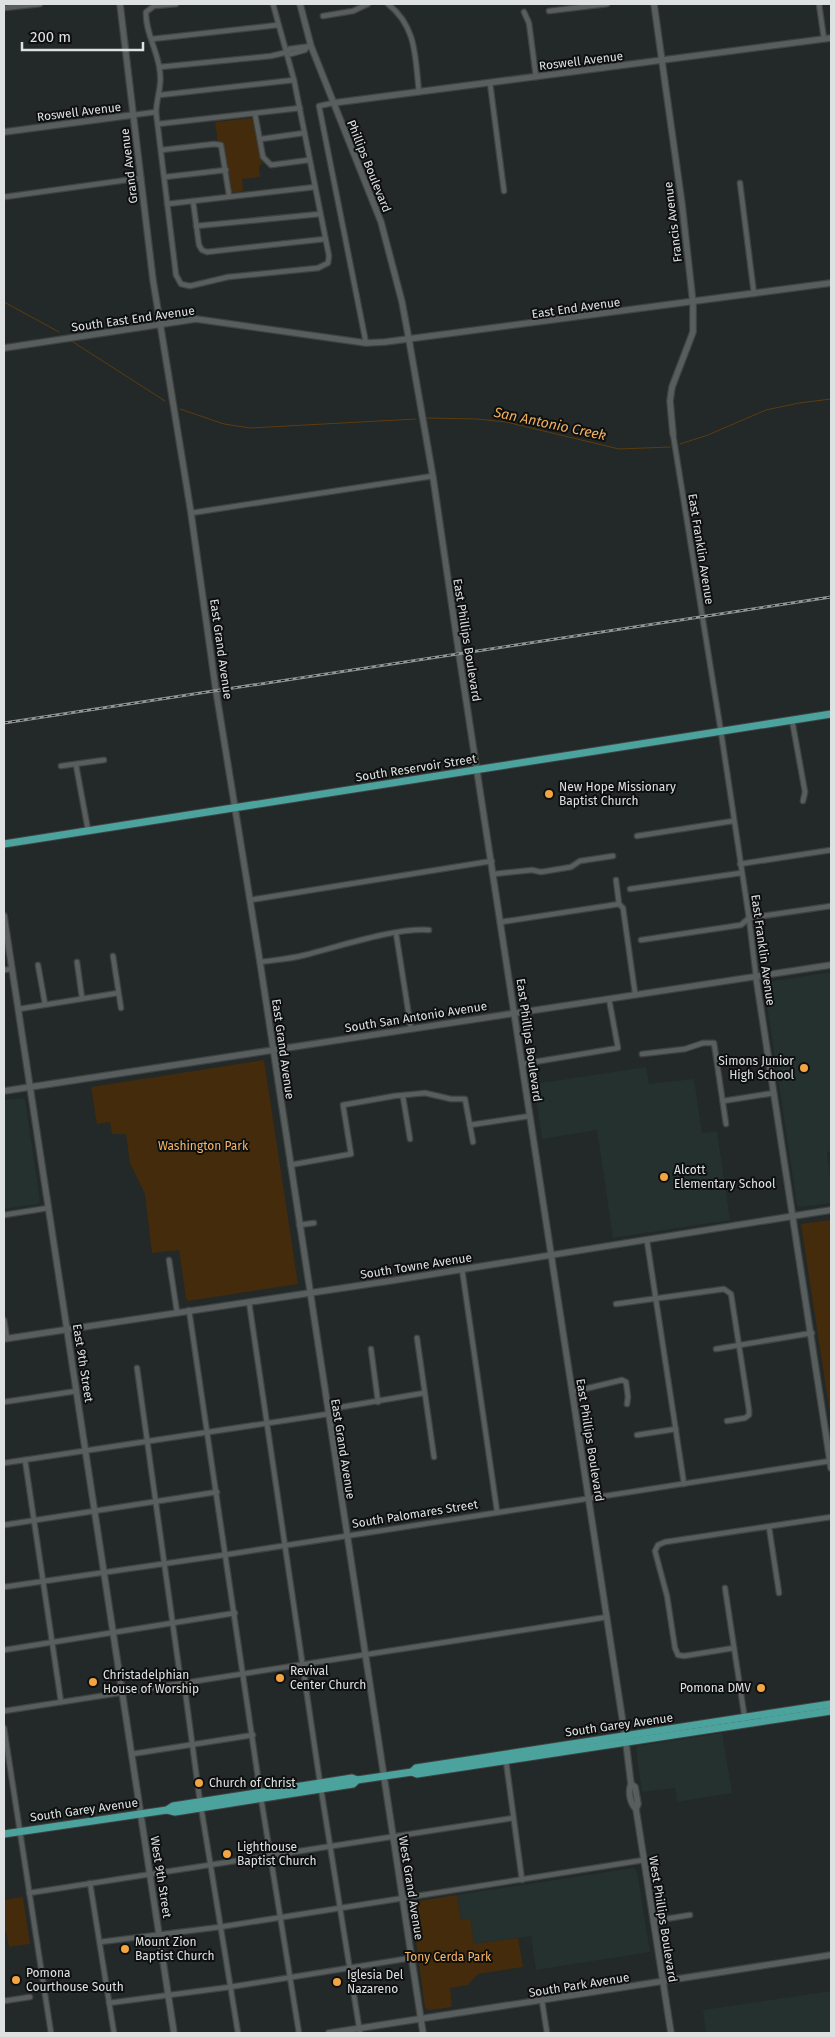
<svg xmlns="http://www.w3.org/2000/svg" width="835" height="2037" font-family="'Fira Sans',sans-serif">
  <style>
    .built { fill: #24312f }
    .green { fill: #442b0b }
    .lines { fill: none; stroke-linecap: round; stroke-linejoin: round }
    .stream { stroke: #5d3c0f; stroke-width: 1 }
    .minor-casing { stroke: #3e4342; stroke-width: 7 }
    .tertiary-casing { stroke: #3e4342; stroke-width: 8 }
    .primary-casing { stroke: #3e4342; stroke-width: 9 }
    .minor { stroke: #585e5d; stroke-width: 4.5 }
    .tertiary { stroke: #585e5d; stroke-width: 5.5 }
    .primary { stroke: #4ca29d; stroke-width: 7 }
    .rail-casing { stroke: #919494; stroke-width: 3 }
    .rail { stroke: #0e1010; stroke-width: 1; stroke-dasharray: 4; stroke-linecap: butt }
    .poi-dot { fill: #f2a541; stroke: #0e1010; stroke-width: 2 }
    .labels { text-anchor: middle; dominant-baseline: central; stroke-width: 4; stroke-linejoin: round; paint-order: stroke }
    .street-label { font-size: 12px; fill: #dee1e1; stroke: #0e1010 }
    .poi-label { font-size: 12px; fill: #dee1e1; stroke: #0e1010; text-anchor: start }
    .park-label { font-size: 12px; fill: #f7b566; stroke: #0e1010 }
    .water-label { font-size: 14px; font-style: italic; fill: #f1af60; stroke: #0e1010 }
  </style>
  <rect width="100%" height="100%" fill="#232828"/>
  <g class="built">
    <path d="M 831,972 L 831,1151 L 827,1152 L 831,1182 L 831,1203 L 801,1207 L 797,1205 L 764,985 L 767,982 Z"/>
    <path d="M 646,1067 L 649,1084 L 694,1079 L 702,1133 L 717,1131 L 730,1220 L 613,1238 L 597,1130 L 542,1139 L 534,1084 Z"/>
    <path d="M 22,1098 L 25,1100 L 40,1201 L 38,1204 L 4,1209 L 4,1100 Z"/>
    <path d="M 722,1733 L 732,1793 L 677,1802 L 675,1788 L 642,1792 L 636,1750 L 638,1746 Z"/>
    <path d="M 633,1868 L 637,1871 L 650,1952 L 536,1970 L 531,1936 L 474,1944 L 470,1919 L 461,1920 L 457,1895 Z"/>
    <path d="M 831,1991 L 831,2033 L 706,2033 L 703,2010 Z"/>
  </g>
  <g class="green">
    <path d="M 252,118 L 262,164 L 259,166 L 260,177 L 242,179 L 243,191 L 231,193 L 224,147 L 221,143 L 218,142 L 215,122 Z"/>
    <path d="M 264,1060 L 298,1284 L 188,1301 L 186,1298 L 179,1250 L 152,1253 L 145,1194 L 130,1163 L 126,1134 L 112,1134 L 110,1122 L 97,1124 L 91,1087 Z"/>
    <path d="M 831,1220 L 831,1420 L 801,1224 Z"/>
    <path d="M 457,1895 L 461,1920 L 470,1918 L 474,1944 L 518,1938 L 523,1967 L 478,1974 L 468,1985 L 450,1988 L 452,2007 L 429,2010 L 425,2008 L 411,1904 L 413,1902 Z"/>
    <path d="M 23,1897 L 30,1944 L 9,1947 L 6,1931 L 4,1931 L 4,1900 Z"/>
  </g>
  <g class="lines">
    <g class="stream">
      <path d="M 4,302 L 59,332"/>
      <path d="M 73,342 L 165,401"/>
      <path d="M 180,409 L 224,424 L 250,428 L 416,419"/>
      <path d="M 427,418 L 477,419 L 506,422 L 619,449 L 670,447"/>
      <path d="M 680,444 L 708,435 L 766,410 L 799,403 L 831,399"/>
    </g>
    <defs>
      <g id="minor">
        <path d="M 176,4 L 154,6 L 146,12 C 145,30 156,48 159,66 C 163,85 157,94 156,112 L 176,275 L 181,284 L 190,286 L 228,277 L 318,268 L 328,263 L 329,256 L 294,80 L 273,4"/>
        <path d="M 388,4 C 417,27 415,57 419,92"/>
        <path d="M 819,4 L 824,39"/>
        <path d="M 4,8 L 40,4"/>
        <path d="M 549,11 L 607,4"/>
        <path d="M 524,12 L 529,23 L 536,77"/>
        <path d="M 323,16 L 353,11 L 368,4"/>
        <path d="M 152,39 L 278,25"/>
        <path d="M 288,52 L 291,54 L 305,50 L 307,47"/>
        <path d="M 160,67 L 271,56 L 288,52 L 289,49 L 311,46"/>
        <path d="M 490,83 L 504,191"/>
        <path d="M 160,95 L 294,80"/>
        <path d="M 333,103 L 319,106 L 366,343"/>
        <path d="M 255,114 L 263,157 L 271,165 L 309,160"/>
        <path d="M 133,115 L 156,112"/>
        <path d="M 158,124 L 300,108"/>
        <path d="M 261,139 L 304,133"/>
        <path d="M 161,150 L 214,144 L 221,145 L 229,195"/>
        <path d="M 165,177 L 226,170"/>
        <path d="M 740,183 L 754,294"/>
        <path d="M 4,197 L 141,178"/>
        <path d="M 193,201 L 199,245 L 202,250 L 207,252 L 325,239"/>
        <path d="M 167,204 L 315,187"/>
        <path d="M 196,226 L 320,214"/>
        <path d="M 673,434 L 721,732 L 749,918 L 756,977"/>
        <path d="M 191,513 L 433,476"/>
        <path d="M 792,720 L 805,792 L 803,801"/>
        <path d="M 76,765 L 88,830"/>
        <path d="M 61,766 L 104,760"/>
        <path d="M 637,836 L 733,821"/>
        <path d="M 740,864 L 831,850"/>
        <path d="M 494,874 L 532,870 L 541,872 L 571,867 L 580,861 L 613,856"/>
        <path d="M 616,880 L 619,904 L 623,908 L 635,993"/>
        <path d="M 630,889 L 741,873"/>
        <path d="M 250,900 L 492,861"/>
        <path d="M 501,922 L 619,904"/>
        <path d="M 396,933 L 411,1029"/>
        <path d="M 641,940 L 741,925 L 749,918 L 831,906"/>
        <path d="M 113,956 L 121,1008"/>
        <path d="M 77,962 L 82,998"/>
        <path d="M 260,962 C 275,960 290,959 305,955 C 341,946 393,928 429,930"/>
        <path d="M 38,965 L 45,1004"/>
        <path d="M 4,970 L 12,969"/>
        <path d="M 19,1009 L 118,993"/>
        <path d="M 642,1054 L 685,1049 L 703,1043 L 714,1043 L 726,1124"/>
        <path d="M 522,1064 L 618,1048 L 609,999"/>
        <path d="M 403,1097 L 410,1139"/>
        <path d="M 723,1101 L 774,1093"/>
        <path d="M 470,1125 L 530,1116"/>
        <path d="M 290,1165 L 351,1154 L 343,1105 L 394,1096 L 425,1093 L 451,1099 L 465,1099 L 473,1142"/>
        <path d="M 4,1215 L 48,1208"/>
        <path d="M 299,1225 L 314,1223"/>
        <path d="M 647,1241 L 684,1484"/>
        <path d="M 169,1260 L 177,1312"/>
        <path d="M 462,1269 L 497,1511"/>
        <path d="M 249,1302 L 320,1783"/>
        <path d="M 616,1304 L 724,1289 L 731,1294 L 749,1410 L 749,1415 L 745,1418 L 727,1421"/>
        <path d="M 189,1310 L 261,1798 L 299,2033"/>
        <path d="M 4,1320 L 7,1338"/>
        <path d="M 417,1338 L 434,1457"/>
        <path d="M 371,1349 L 378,1402"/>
        <path d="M 716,1349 L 812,1333"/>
        <path d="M 137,1368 L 181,1683 L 185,1690 L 200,1802"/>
        <path d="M 572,1392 L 622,1380 L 626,1382 L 628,1397 L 627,1404"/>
        <path d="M 4,1402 L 77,1391"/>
        <path d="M 637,1435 L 676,1429"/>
        <path d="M 25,1460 L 61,1702"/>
        <path d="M 4,1463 L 328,1414 L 336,1408 L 424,1393"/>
        <path d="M 4,1525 L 217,1492"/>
        <path d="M 769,1527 L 779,1593"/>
        <path d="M 4,1587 L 224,1555 L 830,1461"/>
        <path d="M 725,1588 L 745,1720"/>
        <path d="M 734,1648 L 684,1656 L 678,1655 L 675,1648 L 667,1596 L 655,1551 L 658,1545 L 665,1542 L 831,1517"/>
        <path d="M 4,1650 L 235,1613"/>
        <path d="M 4,1711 L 607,1617"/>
        <path d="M 4,1728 L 51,2033"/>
        <path d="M 132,1754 L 253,1735"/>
        <path d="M 506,1761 L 522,1880"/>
        <path d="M 321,1789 L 360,2033"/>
        <path d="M 201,1807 L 238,2033"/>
        <path d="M 90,1883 L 114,2033"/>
        <path d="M 29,1893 L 513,1818"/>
        <path d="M 653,1921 L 690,1915"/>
        <path d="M 100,1942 L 220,1927 L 644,1860"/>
        <path d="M 4,2001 L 30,1997"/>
        <path d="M 542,2001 L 547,2033"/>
        <path d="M 109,2003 L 230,1987 L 411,1958"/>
      </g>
      <g id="tertiary">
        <path d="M 120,4 L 153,280 L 191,513 L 216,691 L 260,962 L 423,2033"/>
        <path d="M 300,4 L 311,46 L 381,222 L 402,302 L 409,340 L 433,477 L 459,654 L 626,1743 L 631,1784 C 628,1792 630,1803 636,1809"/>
        <path d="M 654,4 L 682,204 L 693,303 L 693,332 L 672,387 L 670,401 L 673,434"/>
        <path d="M 333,103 L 831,38"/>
        <path d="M 4,132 L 133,115"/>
        <path d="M 4,348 L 196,319 L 366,343 L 385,342 L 831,283"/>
        <path d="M 4,916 L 174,2033"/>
        <path d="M 756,977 L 831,1468"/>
        <path d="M 4,1091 L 831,965"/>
        <path d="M 4,1339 L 396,1280 L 831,1210"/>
        <path d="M 631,1784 L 635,1787 L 638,1804 L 636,1809 L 671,2033"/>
        <path d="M 329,2033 L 831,1955"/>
      </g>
      <g id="primary">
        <path d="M 4,844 L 831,714"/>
        <path d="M 412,1772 L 416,1768 L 831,1704"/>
        <path d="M 167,1810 L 175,1812 L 353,1784 L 357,1780"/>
        <path d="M 4,1834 L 167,1810 L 173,1806 L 352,1778 L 357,1780 L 412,1772 L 417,1774 L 831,1711"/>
      </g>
    </defs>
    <use href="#minor" class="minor-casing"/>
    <use href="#tertiary" class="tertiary-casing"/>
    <use href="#primary" class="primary-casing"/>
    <use href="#minor" class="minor"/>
    <use href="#tertiary" class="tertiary"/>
    <use href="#primary" class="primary"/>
    <defs>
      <path id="rail" d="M 4,723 L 831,597"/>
    </defs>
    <use href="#rail" class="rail-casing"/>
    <use href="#rail" class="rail"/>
  </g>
  <g class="poi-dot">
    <circle cx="549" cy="794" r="5"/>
    <circle cx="804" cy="1068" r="5"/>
    <circle cx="664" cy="1177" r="5"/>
    <circle cx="280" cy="1678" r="5"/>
    <circle cx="93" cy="1682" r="5"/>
    <circle cx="761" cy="1688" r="5"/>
    <circle cx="199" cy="1783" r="5"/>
    <circle cx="227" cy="1854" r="5"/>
    <circle cx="125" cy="1949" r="5"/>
    <circle cx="16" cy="1980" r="5"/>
    <circle cx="337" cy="1982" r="5"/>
  </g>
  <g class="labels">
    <g class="street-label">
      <text transform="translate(581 61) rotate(-7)">Roswell Avenue</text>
      <text transform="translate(79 112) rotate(-7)">Roswell Avenue</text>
      <text transform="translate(129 166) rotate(-97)">Grand Avenue</text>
      <text transform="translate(369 166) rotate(68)">Phillips Boulevard</text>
      <text transform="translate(673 222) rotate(-97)">Francis Avenue</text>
      <text transform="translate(576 308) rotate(-8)">East End Avenue</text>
      <text transform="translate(133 319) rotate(-8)">South East End Avenue</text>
      <text transform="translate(701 549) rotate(81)">East Franklin Avenue</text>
      <text transform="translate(467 640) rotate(81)">East Phillips Boulevard</text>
      <text transform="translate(221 649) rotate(82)">East Grand Avenue</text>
      <text transform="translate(416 768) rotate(-9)">South Reservoir Street</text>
      <text transform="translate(763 950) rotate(82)">East Franklin Avenue</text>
      <text transform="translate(416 1017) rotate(-9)">South San Antonio Avenue</text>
      <text transform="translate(529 1040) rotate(82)">East Phillips Boulevard</text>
      <text transform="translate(283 1049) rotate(82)">East Grand Avenue</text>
      <text transform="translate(416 1266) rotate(-9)">South Towne Avenue</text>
      <text transform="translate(83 1363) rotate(81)">East 9th Street</text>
      <text transform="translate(590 1440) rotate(81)">East Phillips Boulevard</text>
      <text transform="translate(343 1449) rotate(81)">East Grand Avenue</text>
      <text transform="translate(415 1514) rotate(-9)">South Palomares Street</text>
      <text transform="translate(619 1725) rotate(-8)">South Garey Avenue</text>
      <text transform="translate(84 1810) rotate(-8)">South Garey Avenue</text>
      <text transform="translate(161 1877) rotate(81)">West 9th Street</text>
      <text transform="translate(411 1888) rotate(81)">West Grand Avenue</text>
      <text transform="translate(663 1919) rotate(81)">West Phillips Boulevard</text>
      <text transform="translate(579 1985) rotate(-9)">South Park Avenue</text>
    </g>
    <g class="poi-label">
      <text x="559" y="787">New Hope Missionary<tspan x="559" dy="14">Baptist Church</tspan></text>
      <text x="794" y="1061" text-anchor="end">Simons Junior<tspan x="794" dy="14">High School</tspan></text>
      <text x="674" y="1170">Alcott<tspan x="674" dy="14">Elementary School</tspan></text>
      <text x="290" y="1671">Revival<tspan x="290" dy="14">Center Church</tspan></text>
      <text x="103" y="1675">Christadelphian<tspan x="103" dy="14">House of Worship</tspan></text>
      <text x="751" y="1688" text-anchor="end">Pomona DMV</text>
      <text x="209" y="1783">Church of Christ</text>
      <text x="237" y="1847">Lighthouse<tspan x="237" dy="14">Baptist Church</tspan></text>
      <text x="135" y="1942">Mount Zion<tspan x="135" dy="14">Baptist Church</tspan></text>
      <text x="26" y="1973">Pomona<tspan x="26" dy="14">Courthouse South</tspan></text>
      <text x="347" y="1975">Iglesia Del<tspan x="347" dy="14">Nazareno</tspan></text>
    </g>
    <g class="park-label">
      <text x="203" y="1146">Washington Park</text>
      <text x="448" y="1957">Tony Cerda Park</text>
    </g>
    <g class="water-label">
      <text transform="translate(550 424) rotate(12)">San Antonio Creek</text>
    </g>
  </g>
  <rect width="835" height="2037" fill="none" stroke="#dee1e1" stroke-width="10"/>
  <path d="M22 42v8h121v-8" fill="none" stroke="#dee1e1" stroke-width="2.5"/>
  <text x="30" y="42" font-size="15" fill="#dee1e1" stroke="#0e1010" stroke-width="4" paint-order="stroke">200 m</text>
</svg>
